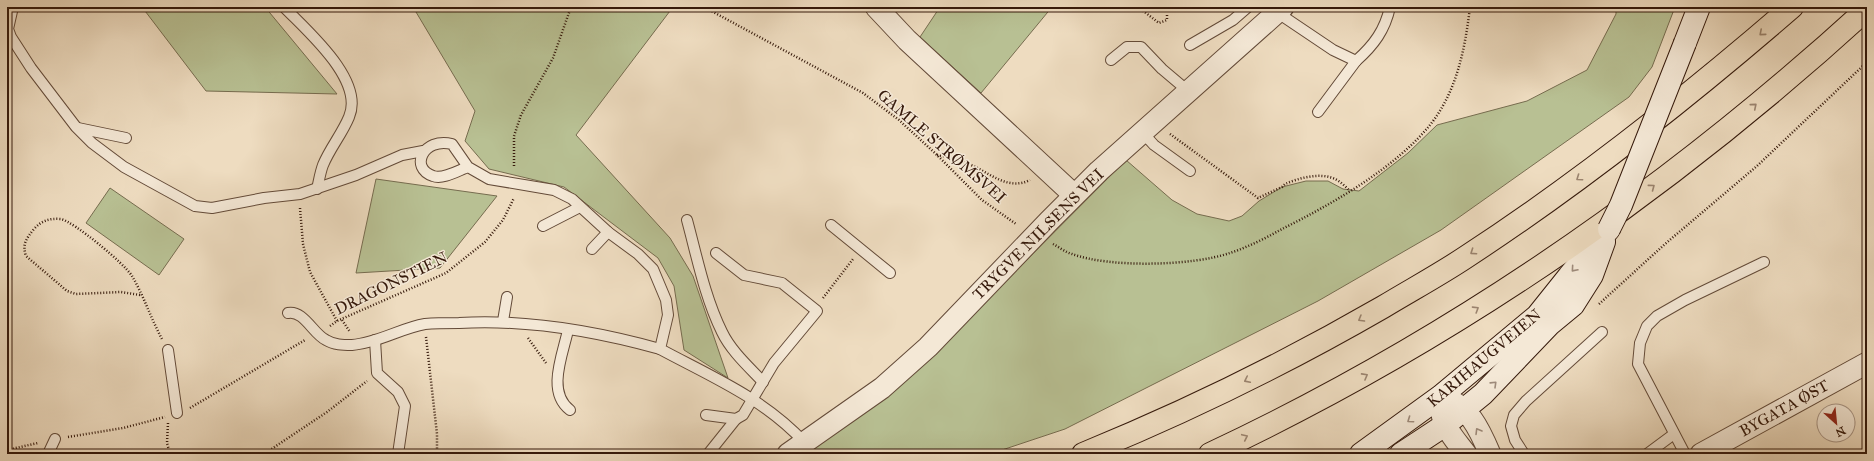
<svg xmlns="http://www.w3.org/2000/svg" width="1874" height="461" font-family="'IM FELL Great Primer',serif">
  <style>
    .green { fill: #b8c093; stroke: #766c4f }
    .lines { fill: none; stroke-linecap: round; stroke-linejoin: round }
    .lane-casing { stroke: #634a38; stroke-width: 12 }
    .street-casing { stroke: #634a38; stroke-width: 23 }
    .secondary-casing { stroke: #35190b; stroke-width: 24 }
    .highway-casing { stroke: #35190b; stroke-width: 24 }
    .path { stroke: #35190b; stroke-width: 2.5; stroke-dasharray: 1 2; stroke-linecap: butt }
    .lane { stroke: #f4e8d6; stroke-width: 10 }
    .street { stroke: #f4e8d6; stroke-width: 21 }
    .secondary { stroke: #f4e8d6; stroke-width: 22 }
    .highway { stroke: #eedcc0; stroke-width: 22 }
    .secondary-bridge-casing { stroke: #35190b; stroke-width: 24; stroke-linecap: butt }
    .secondary-bridge { stroke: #f4e8d6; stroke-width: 22 }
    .oneway { stroke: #9b846f }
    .oneway2 { stroke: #9e8b7b }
    .labels { text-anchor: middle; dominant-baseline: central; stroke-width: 3; stroke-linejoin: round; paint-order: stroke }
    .street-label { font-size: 16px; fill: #35190b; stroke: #f4e8d6 }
  </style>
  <rect width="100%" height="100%" fill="#eedcc0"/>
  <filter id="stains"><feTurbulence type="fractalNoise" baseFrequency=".005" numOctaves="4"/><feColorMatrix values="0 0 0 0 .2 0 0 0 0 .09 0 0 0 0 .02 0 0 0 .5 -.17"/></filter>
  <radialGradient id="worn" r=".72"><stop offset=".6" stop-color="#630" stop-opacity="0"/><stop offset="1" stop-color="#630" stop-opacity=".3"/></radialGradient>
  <g class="green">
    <path d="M 142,7 L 265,7 L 337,94 L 206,91 Z"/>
    <path d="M 413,7 L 673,7 L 576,135 L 670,238 L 693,276 L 728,378 L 684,350 L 674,286 L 658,258 L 564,187 L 489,169 L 465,141 L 475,111 Z"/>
    <path d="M 940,7 L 1052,7 L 981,93 L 920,37 Z"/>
    <path d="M 1616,7 L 1675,7 L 1652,67 L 1629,97 L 1441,230 L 1318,301 L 1065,429 L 990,454 L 806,454 L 942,345 L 1126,160 L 1172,200 L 1197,214 L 1229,221 L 1242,216 L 1259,201 L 1282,187 L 1306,181 L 1328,181 L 1343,189 L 1359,191 L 1408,153 L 1437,125 L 1527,101 L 1587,70 L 1616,14 Z"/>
    <path d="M 376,179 L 497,196 L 440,268 L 356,273 Z"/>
    <path d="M 110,188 L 184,239 L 159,275 L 86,223 Z"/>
  </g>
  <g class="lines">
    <defs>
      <g id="lane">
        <path d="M 13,7 L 8,29 L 11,37 L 31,68 L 76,127 L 92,143 L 124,167 L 195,206 L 212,208 L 264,198 L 300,194 L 356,175 L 402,155 L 423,151"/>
        <path d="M 284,7 C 307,31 365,80 349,117 C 342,134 330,148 323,165 C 320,173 319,181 317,189"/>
        <path d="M 1278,13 L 1333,50 L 1356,61 C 1374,45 1385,30 1390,7"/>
        <path d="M 1190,45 L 1233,20 L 1248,7"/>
        <path d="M 1111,60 L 1127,47 L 1141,47 L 1162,69 L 1188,91"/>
        <path d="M 1318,112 L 1356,61"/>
        <path d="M 78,128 L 126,138"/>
        <path d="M 1143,133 L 1154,145 L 1190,171"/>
        <path d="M 468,167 C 459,170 443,180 433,176 C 409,168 423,137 452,144 L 468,167 L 489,179 L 554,190 L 572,199 L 608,232 L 638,254 L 653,269 L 666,300 L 668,315 L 660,349 C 712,377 763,398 804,442"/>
        <path d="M 687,220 C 697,257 705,298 722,332 C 731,351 749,367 763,382"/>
        <path d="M 831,225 L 890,273"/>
        <path d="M 543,226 L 580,207"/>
        <path d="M 592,249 L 608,232"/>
        <path d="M 288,313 C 304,310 313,334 326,340 C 334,345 343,345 352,345 C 378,343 401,328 425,324 C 436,323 448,323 459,323 C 526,319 595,331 660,349"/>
        <path d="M 503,321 L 507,297"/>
        <path d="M 568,330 C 563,354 546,392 570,410"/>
        <path d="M 375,340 L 377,373 L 398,392 L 405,406 L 398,454"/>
        <path d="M 168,350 L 177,413"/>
        <path d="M 706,415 L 736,419 L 743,415 L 774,363 L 817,311 L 782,283 L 744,275 L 716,253"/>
        <path d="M 48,454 L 55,439"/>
        <path d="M 708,454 L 736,419"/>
        <path d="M 1524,454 L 1515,440 L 1511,426 L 1514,415 L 1526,401 L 1602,332"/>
        <path d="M 1647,454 L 1674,434"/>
        <path d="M 1685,454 L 1638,364 L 1640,343 L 1647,326 L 1657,316 L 1685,300 L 1764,262"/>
      </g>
      <g id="street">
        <path d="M 876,7 L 907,40 L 1074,195"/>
        <path d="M 788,454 L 882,388 L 928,347 L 1049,221 L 1099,171 L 1283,7"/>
        <path d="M 1466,454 C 1450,433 1439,424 1441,396 C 1469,406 1479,428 1490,454"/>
        <path d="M 1701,454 L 1867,363"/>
      </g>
      <g id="secondary">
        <path d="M 1685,43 L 1699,7"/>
        <path d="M 1361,454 L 1441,396 L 1537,316 L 1569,276 L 1609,229"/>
        <path d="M 1401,454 L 1445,425 L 1483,394 L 1550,324 L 1573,305 L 1592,275 L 1604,242"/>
      </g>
      <g id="highway">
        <path d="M 1083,454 C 1186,412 1286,363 1383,307 C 1411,290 1439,275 1466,257 C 1581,182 1688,97 1792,7"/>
        <path d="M 1210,454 C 1453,340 1669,190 1867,9"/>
      </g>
    </defs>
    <use href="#lane" class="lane-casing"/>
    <use href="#street" class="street-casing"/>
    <use href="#secondary" class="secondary-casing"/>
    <use href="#highway" class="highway-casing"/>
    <g class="path">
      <path d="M 704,7 L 863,93 L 899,120 L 937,155 L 982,200 L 1016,224"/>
      <path d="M 1138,7 L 1159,23 L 1167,20 L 1167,14"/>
      <path d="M 1170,134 L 1258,198 L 1282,187 L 1285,184 C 1299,178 1320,172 1335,179 C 1341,182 1346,187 1350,191"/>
      <path d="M 937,155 C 949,157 960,160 971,165 C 990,173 1008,191 1030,180"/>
      <path d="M 514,166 L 514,136 L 521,115 L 553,58 L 571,7"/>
      <path d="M 300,208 L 303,244 L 310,272 L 337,321"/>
      <path d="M 1053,244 C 1059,247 1065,252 1072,254 C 1110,268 1192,266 1230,253 C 1248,247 1266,238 1282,229 C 1332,204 1394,169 1430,125 C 1457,91 1465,49 1470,7"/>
      <path d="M 140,295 L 121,292 L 76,294 L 67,291 L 26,256 C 22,244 26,239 34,229 C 41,221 49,218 61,219 C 74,222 124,263 132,276 C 143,294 151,319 162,339"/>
      <path d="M 823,298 L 853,259"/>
      <path d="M 1599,304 L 1665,244 L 1757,166 L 1867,62"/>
      <path d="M 342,320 L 350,332"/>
      <path d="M 330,326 L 337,321 L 446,273 L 485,242 L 503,220 L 514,198"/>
      <path d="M 426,337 L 437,434 L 437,454"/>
      <path d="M 528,338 L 546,363"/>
      <path d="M 190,408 L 305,340"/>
      <path d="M 168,423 L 167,443 L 170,454"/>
      <path d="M 7,426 L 10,435 L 10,454"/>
      <path d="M 68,437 L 123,428 L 165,417"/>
      <path d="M 7,450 L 38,443"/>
      <path d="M 264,454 L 327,412 L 367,381"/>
    </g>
    <use href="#lane" class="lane"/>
    <use href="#street" class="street"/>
    <use href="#secondary" class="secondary"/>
    <use href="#highway" class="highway"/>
    <defs>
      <path id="secondary-bridge" d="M 1609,229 L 1621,205 L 1685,43"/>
    </defs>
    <use href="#secondary-bridge" class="secondary-bridge-casing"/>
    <use href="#secondary-bridge" class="secondary-bridge"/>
  </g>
  <defs><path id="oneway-chevron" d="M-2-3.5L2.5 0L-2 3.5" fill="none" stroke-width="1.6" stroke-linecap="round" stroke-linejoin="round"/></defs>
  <g class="oneway">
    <use href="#oneway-chevron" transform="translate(1762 33) rotate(139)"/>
    <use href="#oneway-chevron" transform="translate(1754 106) rotate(-40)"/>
    <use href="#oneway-chevron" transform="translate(1579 178) rotate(145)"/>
    <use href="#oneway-chevron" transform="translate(1652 187) rotate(-37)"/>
    <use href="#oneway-chevron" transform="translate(1473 252) rotate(146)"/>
    <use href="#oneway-chevron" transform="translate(1476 309) rotate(-32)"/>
    <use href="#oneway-chevron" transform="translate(1361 319) rotate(150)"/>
    <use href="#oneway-chevron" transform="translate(1365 376) rotate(-29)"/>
    <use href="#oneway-chevron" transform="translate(1247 380) rotate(154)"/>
    <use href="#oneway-chevron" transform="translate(1245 437) rotate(-25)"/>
  </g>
  <g class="oneway2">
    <use href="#oneway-chevron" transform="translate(1574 269) rotate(131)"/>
    <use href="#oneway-chevron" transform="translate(1494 384) rotate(-44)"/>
    <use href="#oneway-chevron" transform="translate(1410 420) rotate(145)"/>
    <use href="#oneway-chevron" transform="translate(1478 431) rotate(-121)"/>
  </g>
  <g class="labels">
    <g class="street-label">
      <text transform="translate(942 146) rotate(41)">GAMLE STRØMSVEI</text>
      <text transform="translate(1038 234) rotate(-45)">TRYGVE NILSENS VEI</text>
      <text transform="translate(391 283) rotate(-26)">DRAGONSTIEN</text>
      <text transform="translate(1484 358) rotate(-40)">KARIHAUGVEIEN</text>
      <text transform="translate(1784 408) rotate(-29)">BYGATA ØST</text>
    </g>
  </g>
  <rect width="1874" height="461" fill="none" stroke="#eedcc0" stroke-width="24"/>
  <rect x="8" y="8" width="1858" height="445" fill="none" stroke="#35190b" stroke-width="2"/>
  <rect x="12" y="12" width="1850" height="437" fill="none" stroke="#35190b"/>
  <g transform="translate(1836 423) rotate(153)"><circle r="19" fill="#f4e8d6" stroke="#a89585"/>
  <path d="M0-3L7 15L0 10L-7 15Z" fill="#8f2418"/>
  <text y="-6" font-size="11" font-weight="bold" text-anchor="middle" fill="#35190b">N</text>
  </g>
  <rect width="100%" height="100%" filter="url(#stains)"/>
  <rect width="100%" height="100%" fill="url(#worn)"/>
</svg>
